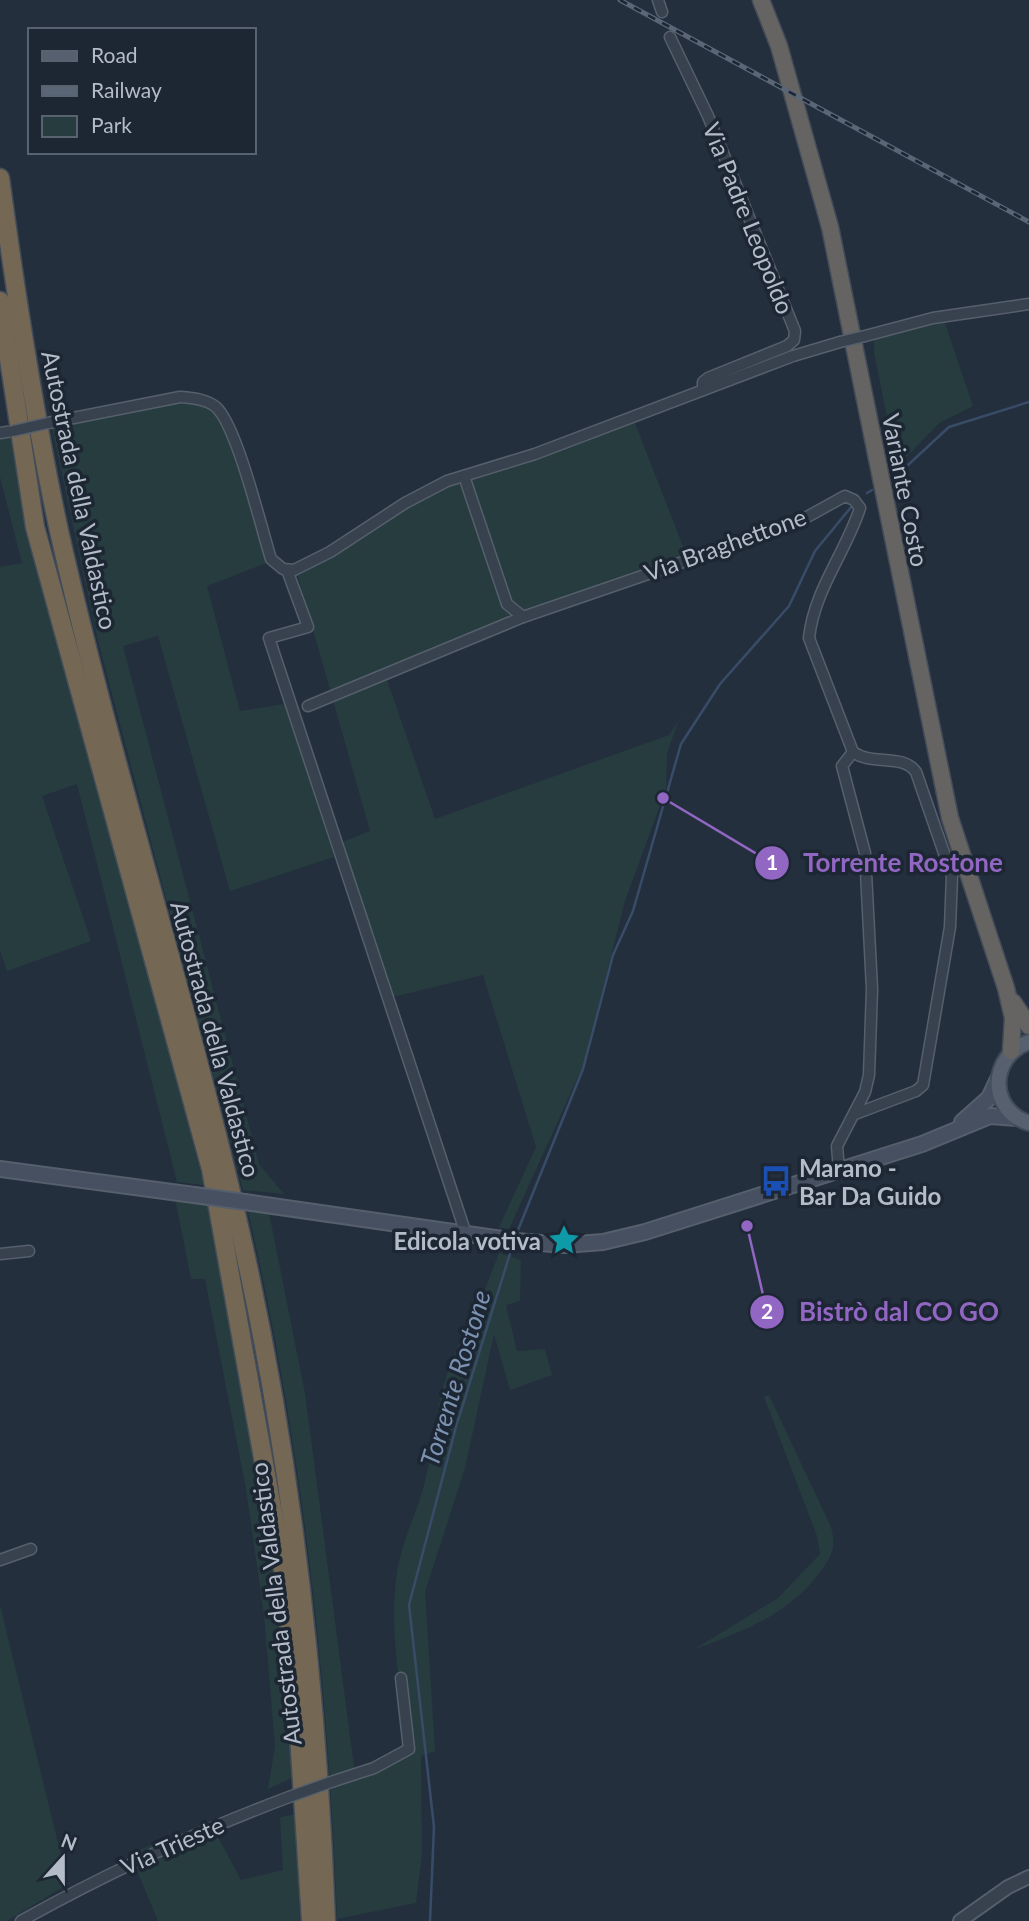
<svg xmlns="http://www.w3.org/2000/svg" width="1029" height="1921" font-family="Lato,sans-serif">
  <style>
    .green { fill: #263c3f }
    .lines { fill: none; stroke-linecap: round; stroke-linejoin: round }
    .stream { stroke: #394c67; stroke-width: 2.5 }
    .minor-casing { stroke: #565f6c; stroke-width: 13 }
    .tertiary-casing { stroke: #565f6c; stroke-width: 16 }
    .secondary-casing { stroke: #565f6c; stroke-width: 18 }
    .primary-casing { stroke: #414a57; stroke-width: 18 }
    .trunk-casing { stroke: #434c59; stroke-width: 19 }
    .motorway-casing { stroke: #434c59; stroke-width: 21 }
    .minor { stroke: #38414e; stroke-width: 10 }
    .tertiary { stroke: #38414e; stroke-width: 12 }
    .secondary { stroke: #465061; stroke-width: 14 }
    .primary { stroke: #56606e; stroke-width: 14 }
    .trunk { stroke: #656462; stroke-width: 16 }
    .motorway { stroke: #746855; stroke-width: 18 }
    .rail-casing { stroke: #5a6575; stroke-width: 5 }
    .rail { stroke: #1d2633; stroke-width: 2.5; stroke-dasharray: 8; stroke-linecap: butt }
    .minor-bridge-casing { stroke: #565f6c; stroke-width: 13; stroke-linecap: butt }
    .secondary-bridge-casing { stroke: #565f6c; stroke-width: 18; stroke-linecap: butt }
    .minor-bridge { stroke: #38414e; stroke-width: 10 }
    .secondary-bridge { stroke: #465061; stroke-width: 14 }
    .labels { text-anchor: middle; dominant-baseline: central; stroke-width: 7; stroke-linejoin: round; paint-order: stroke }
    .street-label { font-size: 24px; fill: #b4bcc9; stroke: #1d2633 }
    .poi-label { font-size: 24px; font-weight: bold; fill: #b4bcc9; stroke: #1d2633; text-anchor: start }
    .water-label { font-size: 26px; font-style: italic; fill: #7c92b1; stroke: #1d2633 }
    .leader { fill: none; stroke: #9266c3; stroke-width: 2.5 }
    .callout-dot { fill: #9266c3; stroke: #1d2633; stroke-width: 2.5 }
    .mark-label { font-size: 21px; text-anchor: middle; font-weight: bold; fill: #fff }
    .callout-label { font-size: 26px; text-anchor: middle; font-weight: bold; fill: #9266c3; stroke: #1d2633; stroke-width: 7; stroke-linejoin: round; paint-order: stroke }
  </style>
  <rect width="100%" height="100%" fill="#242f3e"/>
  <g class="green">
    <path d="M 944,320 L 973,406 L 939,423 L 897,467 L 874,352 L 874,338 Z"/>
    <path d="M 171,401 C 199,400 208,404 225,426 L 269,562 L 207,586 L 240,711 L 285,704 L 334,857 L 230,891 L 158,636 L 123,646 L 259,1164 L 284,1194 L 243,1190 L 98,641 L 51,424 Z"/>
    <path d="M 633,418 L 686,554 L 383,668 L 435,819 L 669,735 L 693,701 L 678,723 L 667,753 L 666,789 L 625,901 L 583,1066 L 509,1229 L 499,1227 L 536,1147 L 483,975 L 393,997 L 371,941 L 342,842 L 370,831 L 297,573 L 444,486 Z"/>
    <path d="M 15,432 L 78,707 L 204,1185 L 177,1182 L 77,784 L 42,796 L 91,941 L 7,971 L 0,951 L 0,567 L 22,563 L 0,477 L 0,435 Z"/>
    <path d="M 175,1198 L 208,1202 L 263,1486 L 283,1645 L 294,1777 L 268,1789 L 275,1746 L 264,1615 L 246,1489 L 205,1279 L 191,1279 Z"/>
    <path d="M 247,1207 L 268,1208 L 305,1393 L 355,1774 L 383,1762 L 410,1741 C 399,1686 389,1629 397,1572 C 402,1541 416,1515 424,1485 C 434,1448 435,1408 448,1371 C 456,1349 466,1329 472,1306 L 478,1307 L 499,1253 L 521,1260 L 520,1301 L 506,1305 L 517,1351 L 545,1349 L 552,1375 L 510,1390 L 494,1334 L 465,1468 L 425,1592 L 435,1751 L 421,1756 L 422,1854 L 416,1903 L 337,1919 C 328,1677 302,1443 247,1207 Z"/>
    <path d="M 769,1395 L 831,1527 C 837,1549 831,1558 817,1576 C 785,1617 740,1632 693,1650 L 778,1598 L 820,1554 L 817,1536 L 764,1397 Z"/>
    <path d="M 0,1605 L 68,1884 L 7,1921 L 0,1921 Z"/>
    <path d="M 296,1814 L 300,1921 L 158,1921 L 130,1854 L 181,1832 L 186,1845 L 218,1837 L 241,1880 L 283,1870 L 280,1817 Z"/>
  </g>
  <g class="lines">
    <g class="stream">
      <path d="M 908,465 L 949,427 L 1029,402"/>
      <path d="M 892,476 L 897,472"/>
      <path d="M 867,493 L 872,490"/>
      <path d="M 516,1235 L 583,1069 L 613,955 L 633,911 L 681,744 L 720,684 L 789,606 L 815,551 L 852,506"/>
      <path d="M 430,1921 L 434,1827 L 409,1605 L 456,1427 L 513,1244"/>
    </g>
    <defs>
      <g id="minor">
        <path d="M 658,0 L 662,12"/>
        <path d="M 670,37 L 708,116 L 795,331 L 794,340 L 787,346 L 708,378 L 703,382 L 703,390"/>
        <path d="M 865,336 L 933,318 L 1029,304"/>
        <path d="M 48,423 L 180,397 C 192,398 206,399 216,407 C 237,426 261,527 271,559 L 283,569 L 294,570 L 330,552 L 405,503 L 447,481 L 535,454 L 793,356 L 840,342"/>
        <path d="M 0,433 L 13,431"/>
        <path d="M 464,476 L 507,604 L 523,617 L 796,523 L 845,496 L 854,500 L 860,508 C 846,552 814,590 809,638 L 853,752 C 872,766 903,753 916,772 L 952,876 L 950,927 L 923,1085 L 916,1091 L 855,1114"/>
        <path d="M 287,570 L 308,627 L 269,638 L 466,1234"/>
        <path d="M 308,706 L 523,617"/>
        <path d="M 839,1170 L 837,1146 L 865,1092 L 869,1075 L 872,989 L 865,853 L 842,766 L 853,752"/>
        <path d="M 0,1254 L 29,1251"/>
        <path d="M 0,1560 L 31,1549"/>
        <path d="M 334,1781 L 374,1768 L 409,1749 L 401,1678"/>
        <path d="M 21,1921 C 109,1872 196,1832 289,1797"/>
      </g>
      <path id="tertiary" d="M 960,1921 L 1008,1887 L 1029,1877"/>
      <g id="secondary">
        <path d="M 962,1122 L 989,1098 L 998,1079"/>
        <path d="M 0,1169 L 194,1195"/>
        <path d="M 252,1203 L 516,1241 L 565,1245 L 603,1242 L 645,1232 L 922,1144 L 990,1116 L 1017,1118"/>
      </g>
      <path id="primary" d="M 1029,1042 C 989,1056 988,1110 1029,1123"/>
      <g id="trunk">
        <path d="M 761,0 L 779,46 L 830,227 L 950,818 L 1006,988 L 1013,1018 L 1011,1051"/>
        <path d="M 1013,1002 L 1029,1026"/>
      </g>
      <g id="motorway">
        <path d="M 0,178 C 16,296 34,415 59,531 C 110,757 181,979 234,1205 C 290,1440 317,1680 326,1921"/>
        <path d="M 0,301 L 35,527 L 211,1169 L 283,1569 L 295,1673 L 311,1921"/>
      </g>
    </defs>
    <use href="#minor" class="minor-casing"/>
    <use href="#tertiary" class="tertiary-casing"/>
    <use href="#secondary" class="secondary-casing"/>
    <use href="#primary" class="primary-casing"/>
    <use href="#trunk" class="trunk-casing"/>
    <use href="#motorway" class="motorway-casing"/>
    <use href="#minor" class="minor"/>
    <use href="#tertiary" class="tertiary"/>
    <use href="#secondary" class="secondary"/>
    <use href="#primary" class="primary"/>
    <use href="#trunk" class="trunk"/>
    <use href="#motorway" class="motorway"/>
    <defs>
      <path id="rail" d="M 620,0 L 1029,222"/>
    </defs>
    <use href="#rail" class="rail-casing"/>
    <use href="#rail" class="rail"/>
    <defs>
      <g id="minor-bridge">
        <path d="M 840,342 L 865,336"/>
        <path d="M 13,431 L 48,423"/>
        <path d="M 289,1797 L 334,1781"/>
      </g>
      <path id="secondary-bridge" d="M 194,1195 L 252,1203"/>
    </defs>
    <use href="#minor-bridge" class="minor-bridge-casing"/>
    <use href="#secondary-bridge" class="secondary-bridge-casing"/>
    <use href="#minor-bridge" class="minor-bridge"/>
    <use href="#secondary-bridge" class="secondary-bridge"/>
  </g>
  <defs>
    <symbol id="bus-bare" viewBox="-9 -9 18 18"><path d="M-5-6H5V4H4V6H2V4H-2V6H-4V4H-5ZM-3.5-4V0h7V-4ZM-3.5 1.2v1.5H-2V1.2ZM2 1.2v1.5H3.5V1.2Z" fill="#1a4fb4" stroke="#1d2633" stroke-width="2.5" paint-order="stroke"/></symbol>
    <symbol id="sight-bare" viewBox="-9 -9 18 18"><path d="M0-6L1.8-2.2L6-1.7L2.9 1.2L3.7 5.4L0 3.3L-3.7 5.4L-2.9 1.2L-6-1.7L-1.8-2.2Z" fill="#0f9aa8" stroke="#1d2633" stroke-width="2.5" paint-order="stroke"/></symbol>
  </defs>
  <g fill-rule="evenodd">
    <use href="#bus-bare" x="754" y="1159" width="44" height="44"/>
    <use href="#sight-bare" x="542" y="1218" width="44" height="44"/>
  </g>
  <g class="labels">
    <g class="street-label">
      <text transform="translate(749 218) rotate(68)">Via Padre Leopoldo</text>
      <text transform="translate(80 490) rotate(78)">Autostrada della Valdastico</text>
      <text transform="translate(906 490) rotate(79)">Variante Costo</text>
      <text transform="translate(725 544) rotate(-20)">Via Braghettone</text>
      <text transform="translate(216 1039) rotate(75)">Autostrada della Valdastico</text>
      <text transform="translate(275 1604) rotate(-97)">Autostrada della Valdastico</text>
      <text transform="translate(172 1845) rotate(-24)">Via Trieste</text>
    </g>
    <g class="poi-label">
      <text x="799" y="1167">Marano -<tspan x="799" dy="28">Bar Da Guido</tspan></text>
      <text x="541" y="1240" text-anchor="end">Edicola votiva</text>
    </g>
    <g class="water-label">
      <text transform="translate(455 1378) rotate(-73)">Torrente Rostone</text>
    </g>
  </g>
  <path class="leader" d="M663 798L772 863M747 1226L767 1312"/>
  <g class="callout-dot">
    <circle cx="663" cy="798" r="7"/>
    <circle cx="747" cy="1226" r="7"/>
    <circle cx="772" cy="863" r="18"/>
    <circle cx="767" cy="1312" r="18"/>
  </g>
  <g class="mark-label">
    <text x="772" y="870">1</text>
    <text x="767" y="1319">2</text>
  </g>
  <g class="callout-label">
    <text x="903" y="872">Torrente Rostone</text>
    <text x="899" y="1321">Bistrò dal CO GO</text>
  </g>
  <rect x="28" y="28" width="228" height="126" fill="#1d2633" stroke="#59626f" stroke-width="2"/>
  <rect x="42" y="51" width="35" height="10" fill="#56606e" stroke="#59626f" stroke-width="2"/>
  <text x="91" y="63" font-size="21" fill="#b4bcc9">Road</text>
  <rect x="42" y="86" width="35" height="10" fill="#5a6575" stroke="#59626f" stroke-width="2"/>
  <text x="91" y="98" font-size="21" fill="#b4bcc9">Railway</text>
  <rect x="42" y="116" width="35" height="21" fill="#263c3f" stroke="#59626f" stroke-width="2"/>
  <text x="91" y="133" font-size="21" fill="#b4bcc9">Park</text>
  <g transform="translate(63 1858) rotate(21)" stroke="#1d2633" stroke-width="5" paint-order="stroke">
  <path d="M0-5L12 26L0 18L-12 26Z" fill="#b4bcc9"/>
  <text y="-10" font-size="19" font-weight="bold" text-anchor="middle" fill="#b4bcc9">N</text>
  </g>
</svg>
